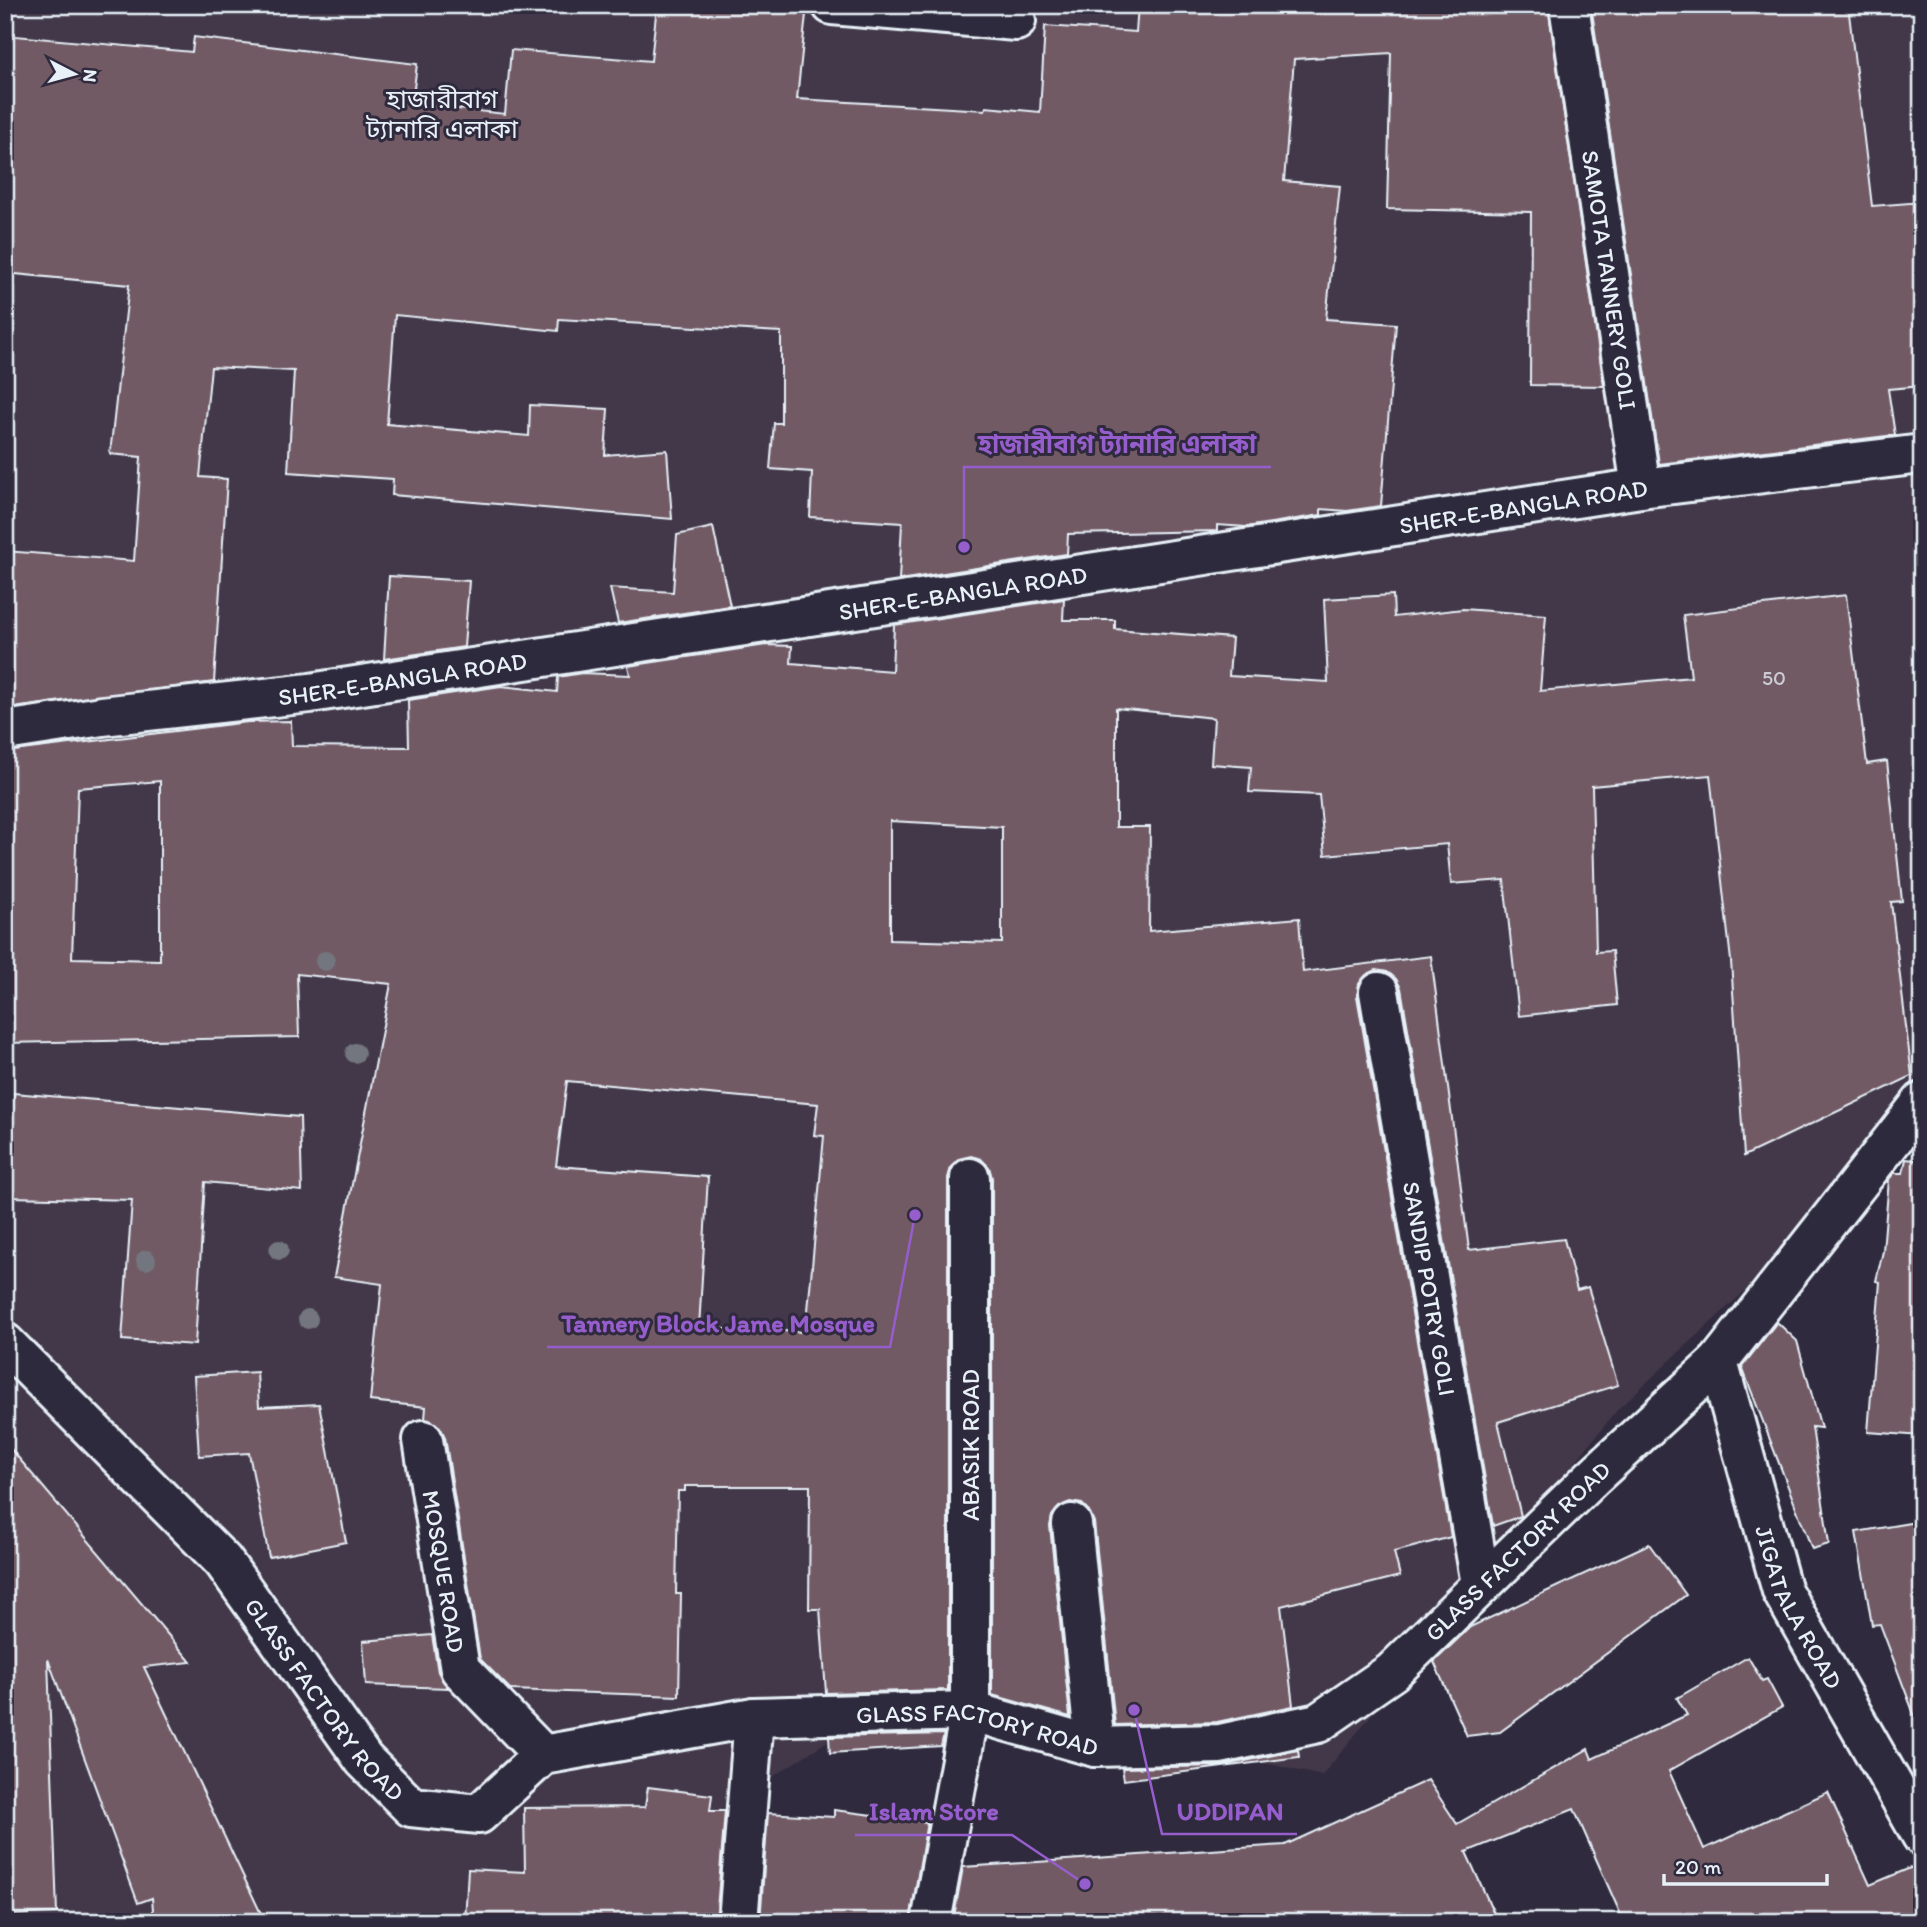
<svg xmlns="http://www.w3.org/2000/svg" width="1927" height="1927" font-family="Itim,'Noto Sans Bengali',sans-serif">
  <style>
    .built { fill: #433849 }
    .building { fill: #725a65; stroke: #e8f1f8; stroke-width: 2; fill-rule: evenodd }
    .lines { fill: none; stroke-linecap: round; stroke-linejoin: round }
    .minor-casing { stroke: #e8f1f8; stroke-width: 44 }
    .minor { stroke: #2f2a3d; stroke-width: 38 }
    .tree { fill: #73767e }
    .labels { text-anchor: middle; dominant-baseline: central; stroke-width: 6; stroke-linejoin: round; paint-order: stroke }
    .number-label { font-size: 21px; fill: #cacbd3 }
    .street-label { font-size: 24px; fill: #e8f1f8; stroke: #2f2a3d }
    .neighbourhood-label { font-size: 26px; fill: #e8f1f8; stroke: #2f2a3d }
    .leader { fill: none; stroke: #965dcd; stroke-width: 2.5 }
    .callout-dot { fill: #965dcd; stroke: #2f2a3d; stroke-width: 2.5 }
    .callout-label { font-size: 26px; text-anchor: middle; font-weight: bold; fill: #965dcd; stroke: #2f2a3d; stroke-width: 6; stroke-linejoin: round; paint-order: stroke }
  </style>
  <rect width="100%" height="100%" fill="#2f2a3d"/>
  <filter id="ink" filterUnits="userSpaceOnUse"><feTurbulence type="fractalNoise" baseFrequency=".0143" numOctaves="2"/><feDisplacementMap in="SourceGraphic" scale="14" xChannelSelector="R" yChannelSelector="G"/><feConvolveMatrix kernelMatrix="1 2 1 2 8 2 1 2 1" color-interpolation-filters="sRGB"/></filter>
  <g filter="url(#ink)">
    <path class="built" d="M 5,5 L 1922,5 L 1922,1089 L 1859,1185 L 1618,1409 L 1322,1776 L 914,1685 L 569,1909 L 478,1922 L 5,1922 Z"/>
    <g class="building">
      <path d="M 657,5 L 807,5 L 797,99 L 985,110 L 986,107 L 1040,112 L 1045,26 L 1136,32 L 1138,5 L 1548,5 L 1604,386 L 1530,385 L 1531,212 L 1387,209 L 1391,53 L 1294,59 L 1284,181 L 1340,186 L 1326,319 L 1396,324 L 1381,506 L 1347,511 L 1321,509 L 1321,515 L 1246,527 L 1217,525 L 1217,531 L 1068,534 L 1067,554 L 899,580 L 902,523 L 810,517 L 812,472 L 770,469 L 774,423 L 781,423 L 781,332 L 559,319 L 558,331 L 395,315 L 387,424 L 529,436 L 530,405 L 608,409 L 605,455 L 667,450 L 672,519 L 392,495 L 393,479 L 288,472 L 294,371 L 211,367 L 200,477 L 227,479 L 214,682 L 5,709 L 5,551 L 134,561 L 141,457 L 110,454 L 129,285 L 5,273 L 5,35 L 192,52 L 194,37 L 417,64 L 412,104 L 505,114 L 511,50 L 651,61 Z"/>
      <path d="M 1591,5 L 1848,5 L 1872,206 L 1922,202 L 1922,386 L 1888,389 L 1895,435 L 1659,464 Z"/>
      <path d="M 713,527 L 730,606 L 618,623 L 610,588 L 673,592 L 677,535 Z"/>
      <path d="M 389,576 L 469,581 L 464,647 L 384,659 Z"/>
      <path d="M 1393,595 L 1394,617 L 1463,609 L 1546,615 L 1540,691 L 1691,677 L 1683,615 L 1846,595 L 1867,764 L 1887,761 L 1902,901 L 1891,902 L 1912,1076 L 1744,1156 L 1731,961 L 1710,775 L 1592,786 L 1596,952 L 1612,951 L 1617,1005 L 1519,1016 L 1504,880 L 1451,884 L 1447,844 L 1325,855 L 1319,795 L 1249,792 L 1251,767 L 1211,764 L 1214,718 L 1116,708 L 1116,827 L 1150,827 L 1149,931 L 1299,918 L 1303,972 L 1431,956 L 1469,1250 L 1564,1239 L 1577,1290 L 1588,1287 L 1618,1385 L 1498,1422 L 1521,1516 L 1493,1526 L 1401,988 L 1396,979 L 1387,972 L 1376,970 L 1366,975 L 1359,984 L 1357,996 L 1451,1537 L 1394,1552 L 1400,1576 L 1281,1606 L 1293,1706 L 1217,1722 L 1115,1725 L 1094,1522 L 1089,1511 L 1082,1504 L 1070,1502 L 1059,1507 L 1052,1516 L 1050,1526 L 1070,1717 L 992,1695 L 992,1178 L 989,1167 L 981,1159 L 971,1156 L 959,1159 L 951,1168 L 948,1178 L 948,1690 L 826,1693 L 820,1609 L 809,1609 L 810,1486 L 685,1486 L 685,1491 L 678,1491 L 676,1594 L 681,1594 L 679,1696 L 511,1690 L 480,1659 L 445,1437 L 440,1427 L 425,1419 L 426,1407 L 370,1401 L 382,1284 L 334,1277 L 391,984 L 297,974 L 299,1037 L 5,1043 L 5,752 L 248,722 L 291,721 L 292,746 L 409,747 L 408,700 L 501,686 L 557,692 L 558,677 L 582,673 L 630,675 L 628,666 L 766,645 L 792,646 L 791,663 L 892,671 L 894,625 L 1064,599 L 1063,620 L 1115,620 L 1115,629 L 1232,638 L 1229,676 L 1328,682 L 1324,599 ZM 160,781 L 160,960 L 72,958 L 78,788 ZM 890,821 L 1002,827 L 1002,943 L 890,940 ZM 567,1081 L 818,1104 L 814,1135 L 824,1136 L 806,1332 L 699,1328 L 708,1177 L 556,1166 Z"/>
      <path d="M 13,1093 L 300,1117 L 302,1191 L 205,1182 L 195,1345 L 122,1340 L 132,1200 L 11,1197 Z"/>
      <path d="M 1906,1159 L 1922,1161 L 1922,1436 L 1868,1432 L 1880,1282 L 1876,1281 L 1883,1251 L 1889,1179 L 1894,1173 L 1903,1173 Z"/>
      <path d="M 1777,1322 L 1797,1341 L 1821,1428 L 1812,1427 L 1829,1544 L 1812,1549 L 1742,1367 Z"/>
      <path d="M 257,1372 L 259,1407 L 319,1404 L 346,1542 L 269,1557 L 249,1453 L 199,1456 L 194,1376 Z"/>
      <path d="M 5,1442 L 191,1662 L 144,1667 L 265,1922 L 154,1922 L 152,1898 L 138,1903 L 48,1659 L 57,1913 L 5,1915 Z"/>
      <path d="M 1922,1521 L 1922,1721 L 1917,1722 L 1880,1624 L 1872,1625 L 1856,1532 Z"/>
      <path d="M 1649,1544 L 1686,1595 L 1500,1732 L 1467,1736 L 1434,1662 L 1470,1627 Z"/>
      <path d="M 432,1635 L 438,1672 L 448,1688 L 366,1685 L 363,1641 Z"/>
      <path d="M 1748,1657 L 1762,1681 L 1767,1679 L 1782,1707 L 1669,1771 L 1704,1849 L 1828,1792 L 1870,1885 L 1922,1863 L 1922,1922 L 1624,1922 L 1574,1809 L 1466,1852 L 1498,1922 L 953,1922 L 963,1867 L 1285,1845 L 1428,1780 L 1457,1824 L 1588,1749 L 1592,1759 L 1687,1715 L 1677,1698 Z"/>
      <path d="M 944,1734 L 941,1746 L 830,1753 L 829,1737 Z"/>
      <path d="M 1298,1750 L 1299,1757 L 1124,1780 L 1122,1768 L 1221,1766 Z"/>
      <path d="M 648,1787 L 712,1795 L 710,1811 L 725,1811 L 716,1922 L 465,1922 L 468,1869 L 525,1872 L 524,1808 L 645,1807 Z"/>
      <path d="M 834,1810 L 927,1822 L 910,1922 L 760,1922 L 768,1813 L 834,1817 Z"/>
    </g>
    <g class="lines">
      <defs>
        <g id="minor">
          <path d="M 832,5 L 1016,21"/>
          <path id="s1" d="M 1569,5 L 1641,488"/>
          <path id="s2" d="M 5,731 L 102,716 L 310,693 L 1641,488 L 1922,454"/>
          <path id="s3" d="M 1379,992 L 1481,1584"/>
          <path id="s4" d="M 5,1343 L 223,1561 L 364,1760 L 411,1807 L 479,1814 L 543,1755 L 754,1717 L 970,1711 L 1095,1747 L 1220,1744 L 1318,1723 L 1392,1672 L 1593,1477 L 1718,1362 L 1922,1102"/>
          <path id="s5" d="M 1718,1362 L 1782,1591 L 1922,1836"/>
          <path id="s6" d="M 423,1440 L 460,1669 L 543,1755"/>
          <path d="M 1072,1524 L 1095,1747"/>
          <path d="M 738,1922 L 754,1717"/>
          <path d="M 931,1922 L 970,1711 L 970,1178"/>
        </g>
      </defs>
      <use href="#minor" class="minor-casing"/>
      <use href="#minor" class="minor"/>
    </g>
    <g class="tree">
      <circle cx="325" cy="961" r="10"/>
      <circle cx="355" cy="1053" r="10"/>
      <circle cx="279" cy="1250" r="10"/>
      <circle cx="146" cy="1260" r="10"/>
      <circle cx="308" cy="1319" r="10"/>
    </g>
  </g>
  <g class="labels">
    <g class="number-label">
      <text x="1774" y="677">50</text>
    </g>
    <g class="street-label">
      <text stroke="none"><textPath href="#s1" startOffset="278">SAMOTA TANNERY GOLI</textPath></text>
      <text stroke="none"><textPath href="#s2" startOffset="1535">SHER-E-BANGLA ROAD</textPath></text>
      <text stroke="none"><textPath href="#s2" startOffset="968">SHER-E-BANGLA ROAD</textPath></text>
      <text stroke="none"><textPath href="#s2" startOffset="401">SHER-E-BANGLA ROAD</textPath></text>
      <text stroke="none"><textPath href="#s3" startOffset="301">SANDIP POTRY GOLI</textPath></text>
      <text transform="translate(970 1445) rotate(-90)">ABASIK ROAD</text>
      <text stroke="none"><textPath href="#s4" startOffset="1824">GLASS FACTORY ROAD</textPath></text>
      <text stroke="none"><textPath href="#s6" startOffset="133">MOSQUE ROAD</textPath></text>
      <text stroke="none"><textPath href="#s5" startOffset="259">JIGATALA ROAD</textPath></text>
      <text stroke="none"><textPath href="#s4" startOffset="480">GLASS FACTORY ROAD</textPath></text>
      <text stroke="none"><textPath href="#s4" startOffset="1214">GLASS FACTORY ROAD</textPath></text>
    </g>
    <g class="neighbourhood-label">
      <text x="442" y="99">হাজারীবাগ<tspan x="442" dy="30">ট্যানারি এলাকা</tspan></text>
    </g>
  </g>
  <path class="leader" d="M964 547L964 467H1271M915 1215L890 1347H547M1134 1710L1162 1834H1297M1085 1884L1012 1835H855"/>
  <g class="callout-dot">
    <circle cx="964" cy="547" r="7"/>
    <circle cx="915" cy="1215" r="7"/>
    <circle cx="1134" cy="1710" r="7"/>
    <circle cx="1085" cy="1884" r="7"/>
  </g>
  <g class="callout-label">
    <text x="1117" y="453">হাজারীবাগ ট্যানারি এলাকা</text>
    <text x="718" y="1332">Tannery Block Jame Mosque</text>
    <text x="1230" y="1820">UDDIPAN</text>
    <text x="934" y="1820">Islam Store</text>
  </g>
  <rect width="1927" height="1927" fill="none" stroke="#2f2a3d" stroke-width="28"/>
  <rect x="14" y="14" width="1899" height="1899" fill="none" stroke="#e8f1f8" stroke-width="2.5" filter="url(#ink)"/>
  <g transform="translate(74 74) rotate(96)" stroke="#2f2a3d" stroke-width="5" paint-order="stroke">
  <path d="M0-5L12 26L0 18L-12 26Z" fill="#e8f1f8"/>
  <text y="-10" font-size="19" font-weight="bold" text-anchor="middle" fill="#e8f1f8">N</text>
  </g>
  <path d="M1664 1874v10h163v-10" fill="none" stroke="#e8f1f8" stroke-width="3.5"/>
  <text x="1675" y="1874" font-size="21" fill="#e8f1f8" stroke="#2f2a3d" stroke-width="5" paint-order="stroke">20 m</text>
</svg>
